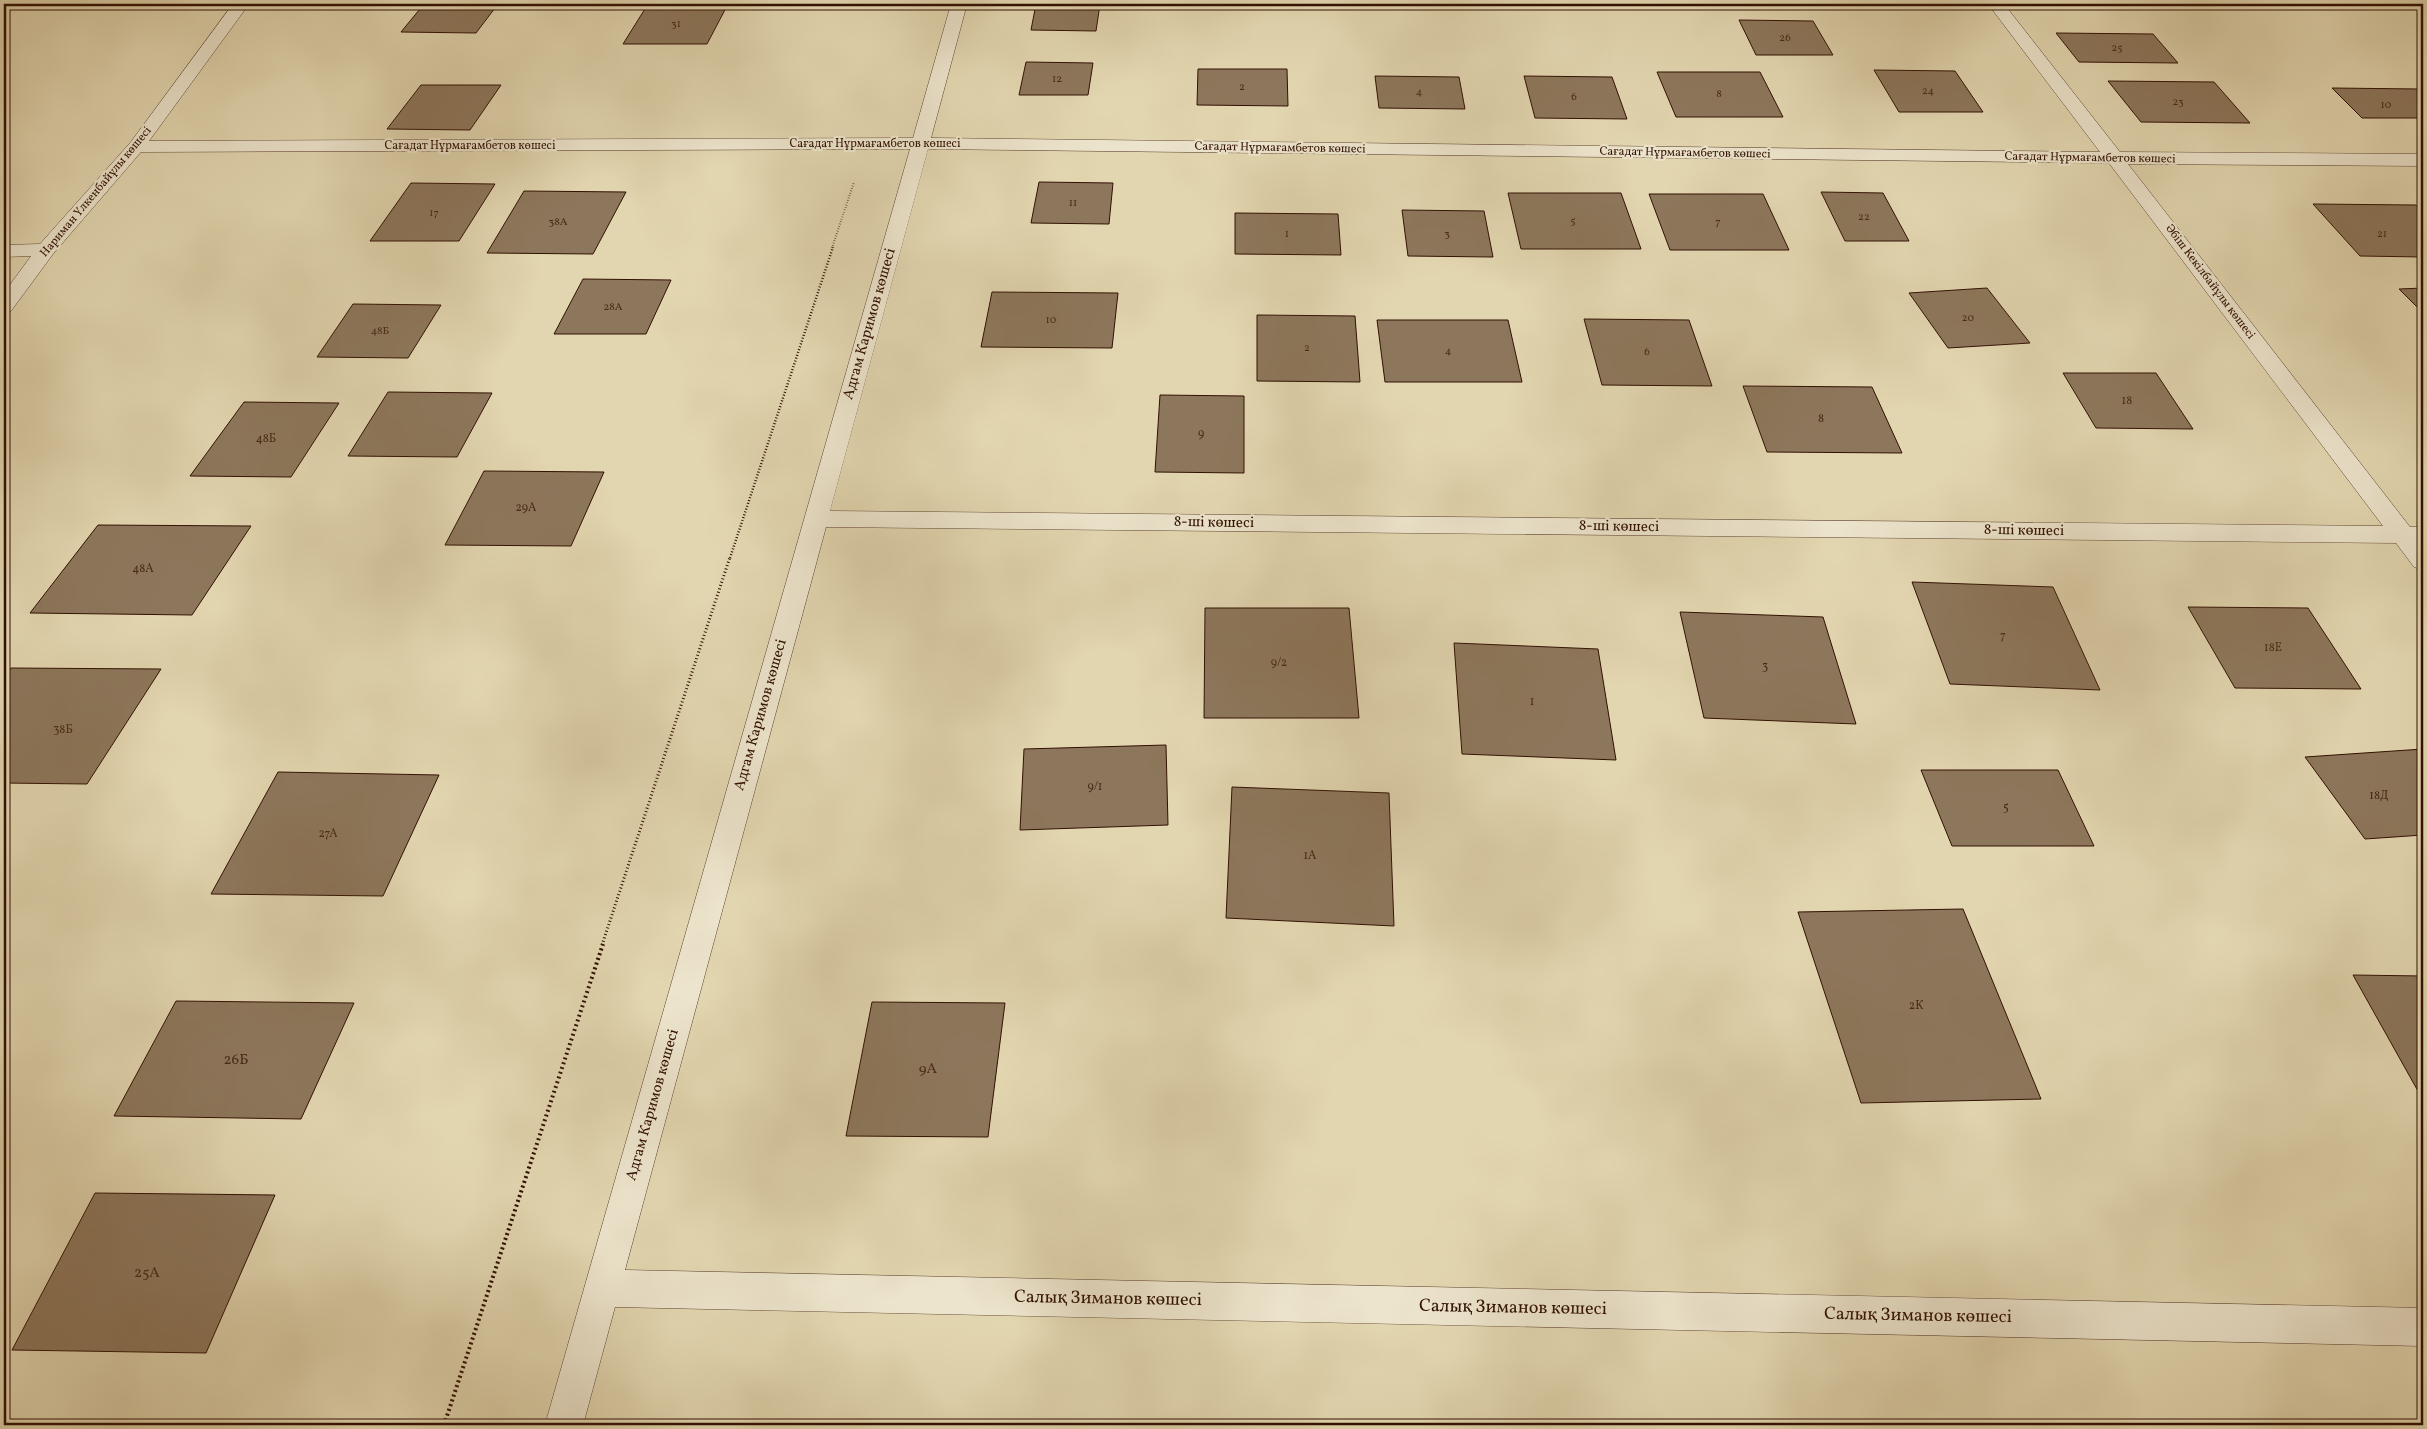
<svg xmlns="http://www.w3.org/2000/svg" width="2427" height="1429" font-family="Vollkorn,serif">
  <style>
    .building { fill: #8d775c; stroke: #311002 }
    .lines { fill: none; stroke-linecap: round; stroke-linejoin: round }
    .minor-casing { stroke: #5d422e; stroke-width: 1 }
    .path-far3 { stroke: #311002; stroke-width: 2; stroke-dasharray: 0.5 2; stroke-linecap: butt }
    .path-far2 { stroke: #311002; stroke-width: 2.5; stroke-dasharray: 1 2; stroke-linecap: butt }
    .path-far1 { stroke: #311002; stroke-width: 3; stroke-dasharray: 1 2.5; stroke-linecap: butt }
    .path { stroke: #311002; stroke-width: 4; stroke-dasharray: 2 3; stroke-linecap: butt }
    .minor { fill: #ece4cc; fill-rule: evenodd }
    .labels { text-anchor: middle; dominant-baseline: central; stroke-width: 4.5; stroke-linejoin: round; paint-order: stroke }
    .far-number-label { font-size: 11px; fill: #482a18 }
    .far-street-label { font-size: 12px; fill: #311002; stroke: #ece4cc }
    .number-label { font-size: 12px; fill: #482a18 }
    .street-label { font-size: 15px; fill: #311002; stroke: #ece4cc }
    .near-number-label { font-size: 15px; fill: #482a18 }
    .near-street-label { font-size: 18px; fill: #311002; stroke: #ece4cc }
  </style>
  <rect width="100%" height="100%" fill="#e2d6b0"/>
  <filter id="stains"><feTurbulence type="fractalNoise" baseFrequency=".004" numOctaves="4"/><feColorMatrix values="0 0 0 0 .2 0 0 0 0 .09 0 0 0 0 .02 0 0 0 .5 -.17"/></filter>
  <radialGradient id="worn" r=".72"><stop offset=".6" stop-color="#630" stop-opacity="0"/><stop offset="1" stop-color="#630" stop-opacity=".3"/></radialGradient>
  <g class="building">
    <path d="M 424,4 L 498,4 L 476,33 L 401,32 Z"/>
    <path d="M 648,4 L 728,4 L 707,44 L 623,44 Z"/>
    <path d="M 1036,4 L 1100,4 L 1096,31 L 1031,30 Z"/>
    <path d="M 2394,4 L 2423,4 L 2423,8 L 2399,7 Z"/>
    <path d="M 1739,20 L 1813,21 L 1833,55 L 1756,55 Z"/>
    <path d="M 2056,33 L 2153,34 L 2178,63 L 2079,62 Z"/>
    <path d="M 1026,62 L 1093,63 L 1088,95 L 1019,95 Z"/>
    <path d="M 1198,69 L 1287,69 L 1288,106 L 1197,105 Z"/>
    <path d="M 1874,70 L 1955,71 L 1983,112 L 1899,112 Z"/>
    <path d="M 1657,72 L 1760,72 L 1783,117 L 1676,117 Z"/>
    <path d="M 1375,76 L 1459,77 L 1465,109 L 1379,108 Z"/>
    <path d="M 1524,76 L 1612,77 L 1627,119 L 1535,118 Z"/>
    <path d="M 2108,81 L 2214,82 L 2250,123 L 2141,122 Z"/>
    <path d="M 421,85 L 501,85 L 470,130 L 387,129 Z"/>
    <path d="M 2332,88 L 2420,89 L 2423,92 L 2423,118 L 2362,118 Z"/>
    <path d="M 1039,182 L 1113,183 L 1109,224 L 1031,223 Z"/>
    <path d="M 411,183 L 495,184 L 459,241 L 370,241 Z"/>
    <path d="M 524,191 L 626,192 L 593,254 L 487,253 Z"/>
    <path d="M 1821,192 L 1883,193 L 1909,241 L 1845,241 Z"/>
    <path d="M 1508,193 L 1621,193 L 1641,249 L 1521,249 Z"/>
    <path d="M 1649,194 L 1763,194 L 1789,250 L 1670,250 Z"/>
    <path d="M 2313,204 L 2416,205 L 2423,212 L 2423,257 L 2360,256 Z"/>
    <path d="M 1402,210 L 1484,211 L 1493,257 L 1408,256 Z"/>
    <path d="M 1235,213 L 1338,214 L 1341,255 L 1235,254 Z"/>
    <path d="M 583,279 L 671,280 L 646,334 L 554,334 Z"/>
    <path d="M 1987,288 L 2030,343 L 1948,348 L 1909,293 Z"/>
    <path d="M 2423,288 L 2423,313 L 2399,289 Z"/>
    <path d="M 992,292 L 1118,293 L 1112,348 L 981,347 Z"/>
    <path d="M 353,304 L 441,305 L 408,358 L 317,357 Z"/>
    <path d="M 1257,315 L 1355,316 L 1360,382 L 1257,381 Z"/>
    <path d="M 1584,319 L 1689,320 L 1712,386 L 1602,385 Z"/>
    <path d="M 1377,320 L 1508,320 L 1522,382 L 1385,382 Z"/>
    <path d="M 2063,373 L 2156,373 L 2193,429 L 2096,428 Z"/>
    <path d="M 1743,386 L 1872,387 L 1902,453 L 1767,452 Z"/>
    <path d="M 388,392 L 492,393 L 457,457 L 348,456 Z"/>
    <path d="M 1160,395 L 1244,396 L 1244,473 L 1155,472 Z"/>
    <path d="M 244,402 L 339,403 L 291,477 L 190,476 Z"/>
    <path d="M 484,471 L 604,472 L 571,546 L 445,545 Z"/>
    <path d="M 98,525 L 251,526 L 192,615 L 30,613 Z"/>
    <path d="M 1912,582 L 2053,587 L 2100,690 L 1950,684 Z"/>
    <path d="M 2188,607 L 2308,608 L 2361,689 L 2235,688 Z"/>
    <path d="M 1205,608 L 1349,608 L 1359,718 L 1204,718 Z"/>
    <path d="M 1680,612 L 1823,617 L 1856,724 L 1704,718 Z"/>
    <path d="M 1454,643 L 1598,649 L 1616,760 L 1462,754 Z"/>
    <path d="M 11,668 L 161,669 L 87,784 L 4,783 L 4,677 Z"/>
    <path d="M 1166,745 L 1168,825 L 1020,830 L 1024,749 Z"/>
    <path d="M 2423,749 L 2423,835 L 2365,839 L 2305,757 Z"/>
    <path d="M 1921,770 L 2058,770 L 2094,846 L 1952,846 Z"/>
    <path d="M 278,772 L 439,775 L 383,896 L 211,894 Z"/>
    <path d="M 1232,787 L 1389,793 L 1394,926 L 1226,918 Z"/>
    <path d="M 1963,909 L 2041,1099 L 1861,1103 L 1798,912 Z"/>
    <path d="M 2353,975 L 2423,976 L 2423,1100 Z"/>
    <path d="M 176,1001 L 354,1003 L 301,1119 L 114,1116 Z"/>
    <path d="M 872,1002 L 1005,1003 L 988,1137 L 846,1136 Z"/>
    <path d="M 95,1193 L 275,1195 L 206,1353 L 12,1350 Z"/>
  </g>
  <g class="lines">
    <defs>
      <path id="minor" d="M 233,4 L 249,4 L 149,141 L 913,138 L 951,4 L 967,4 L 931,138 L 2100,152 L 1988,4 L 2004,4 L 2120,152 L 2423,154 L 2423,166 L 2128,164 L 2410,527 L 2423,527 L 2423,570 L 2414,567 L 2396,543 L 826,527 L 625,1270 L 2423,1308 L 2423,1346 L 615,1307 L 583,1425 L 545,1425 L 910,149 L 141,152 L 53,254 L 11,311 L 4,313 L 4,293 L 31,256 L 4,257 L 4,245 L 40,244 L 130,143 ZM 928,149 L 2109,163 L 2383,526 L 830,511 Z"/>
    </defs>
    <use href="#minor" class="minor-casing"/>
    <path class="path-far3" d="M 832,248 L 854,182"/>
    <path class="path-far2" d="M 730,558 L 833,247"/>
    <path class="path-far1" d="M 602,945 L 730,557"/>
    <path class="path" d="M 444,1425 L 603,944"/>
    <use href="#minor" class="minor"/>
  </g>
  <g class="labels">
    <g class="far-number-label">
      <text x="676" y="24">31</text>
      <text x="1785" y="38">26</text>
      <text x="2117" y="48">25</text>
      <text x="1057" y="79">12</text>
      <text x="1242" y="87">2</text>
      <text x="1928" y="91">24</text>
      <text x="1419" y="92">4</text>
      <text x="1719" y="94">8</text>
      <text x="1574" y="97">6</text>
      <text x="2178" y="102">23</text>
      <text x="2386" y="105">10</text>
      <text x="1073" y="203">11</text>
      <text x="434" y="213">17</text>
      <text x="1864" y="217">22</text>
      <text x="1573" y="221">5</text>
      <text x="558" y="222">38А</text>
      <text x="1718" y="222">7</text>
      <text x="1287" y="234">1</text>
      <text x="1447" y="234">3</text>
      <text x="2382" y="234">21</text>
      <text x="613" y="307">28А</text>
      <text x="1968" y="318">20</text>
      <text x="1051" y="320">10</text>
      <text x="380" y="331">48Б</text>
      <text x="1307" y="348">2</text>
      <text x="1448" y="351">4</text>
      <text x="1647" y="352">6</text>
    </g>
    <g class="far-street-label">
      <text x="875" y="144">Сағадат Нұрмағамбетов көшесі</text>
      <text x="470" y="146">Сағадат Нұрмағамбетов көшесі</text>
      <text transform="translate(1280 148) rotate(1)">Сағадат Нұрмағамбетов көшесі</text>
      <text transform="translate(1685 153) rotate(1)">Сағадат Нұрмағамбетов көшесі</text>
      <text transform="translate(2090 158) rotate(1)">Сағадат Нұрмағамбетов көшесі</text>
      <text transform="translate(96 192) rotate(-50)">Нариман Үлкенбайұлы көшесі</text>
      <text transform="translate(2210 282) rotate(53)">Әбіш Кекілбайұлы көшесі</text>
    </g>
    <g class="number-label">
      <text x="2127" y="401">18</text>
      <text x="1821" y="419">8</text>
      <text x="1201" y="434">9</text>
      <text x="266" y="439">48Б</text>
      <text x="526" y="508">29А</text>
      <text x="143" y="569">48А</text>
      <text x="2003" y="636">7</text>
      <text x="2273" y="648">18Е</text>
      <text x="1279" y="663">9/2</text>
      <text x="1765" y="667">3</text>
      <text x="1532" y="702">1</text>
      <text x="63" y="730">38Б</text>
      <text x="1095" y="787">9/1</text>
      <text x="2379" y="796">18Д</text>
      <text x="2006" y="808">5</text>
      <text x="328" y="834">27А</text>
      <text x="1310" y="856">1А</text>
      <text x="1916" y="1006">2К</text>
    </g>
    <g class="street-label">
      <text transform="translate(870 324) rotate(-74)">Адгам Каримов көшесі</text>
      <text transform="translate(1214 523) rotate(1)">8-шi көшесi</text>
      <text transform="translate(1619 527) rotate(1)">8-шi көшесi</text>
      <text transform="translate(2024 531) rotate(1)">8-шi көшесi</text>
      <text transform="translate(761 715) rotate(-74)">Адгам Каримов көшесі</text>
      <text transform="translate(653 1105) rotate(-74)">Адгам Каримов көшесі</text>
    </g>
    <g class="near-number-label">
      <text x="236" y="1060">26Б</text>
      <text x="928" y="1069">9А</text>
      <text x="147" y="1273">25А</text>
    </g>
    <g class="near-street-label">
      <text transform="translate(1108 1299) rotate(1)">Салық Зиманов көшесі</text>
      <text transform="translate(1513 1308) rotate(1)">Салық Зиманов көшесі</text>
      <text transform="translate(1918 1316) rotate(1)">Салық Зиманов көшесі</text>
    </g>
  </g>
  <rect width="2427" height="1429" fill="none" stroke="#e2d6b0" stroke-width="20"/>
  <rect x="5" y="5" width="2417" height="1419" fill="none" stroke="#311002" stroke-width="2.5"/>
  <rect x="10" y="10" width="2407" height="1409" fill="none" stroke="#311002"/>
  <rect width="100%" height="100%" filter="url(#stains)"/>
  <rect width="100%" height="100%" fill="url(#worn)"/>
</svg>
